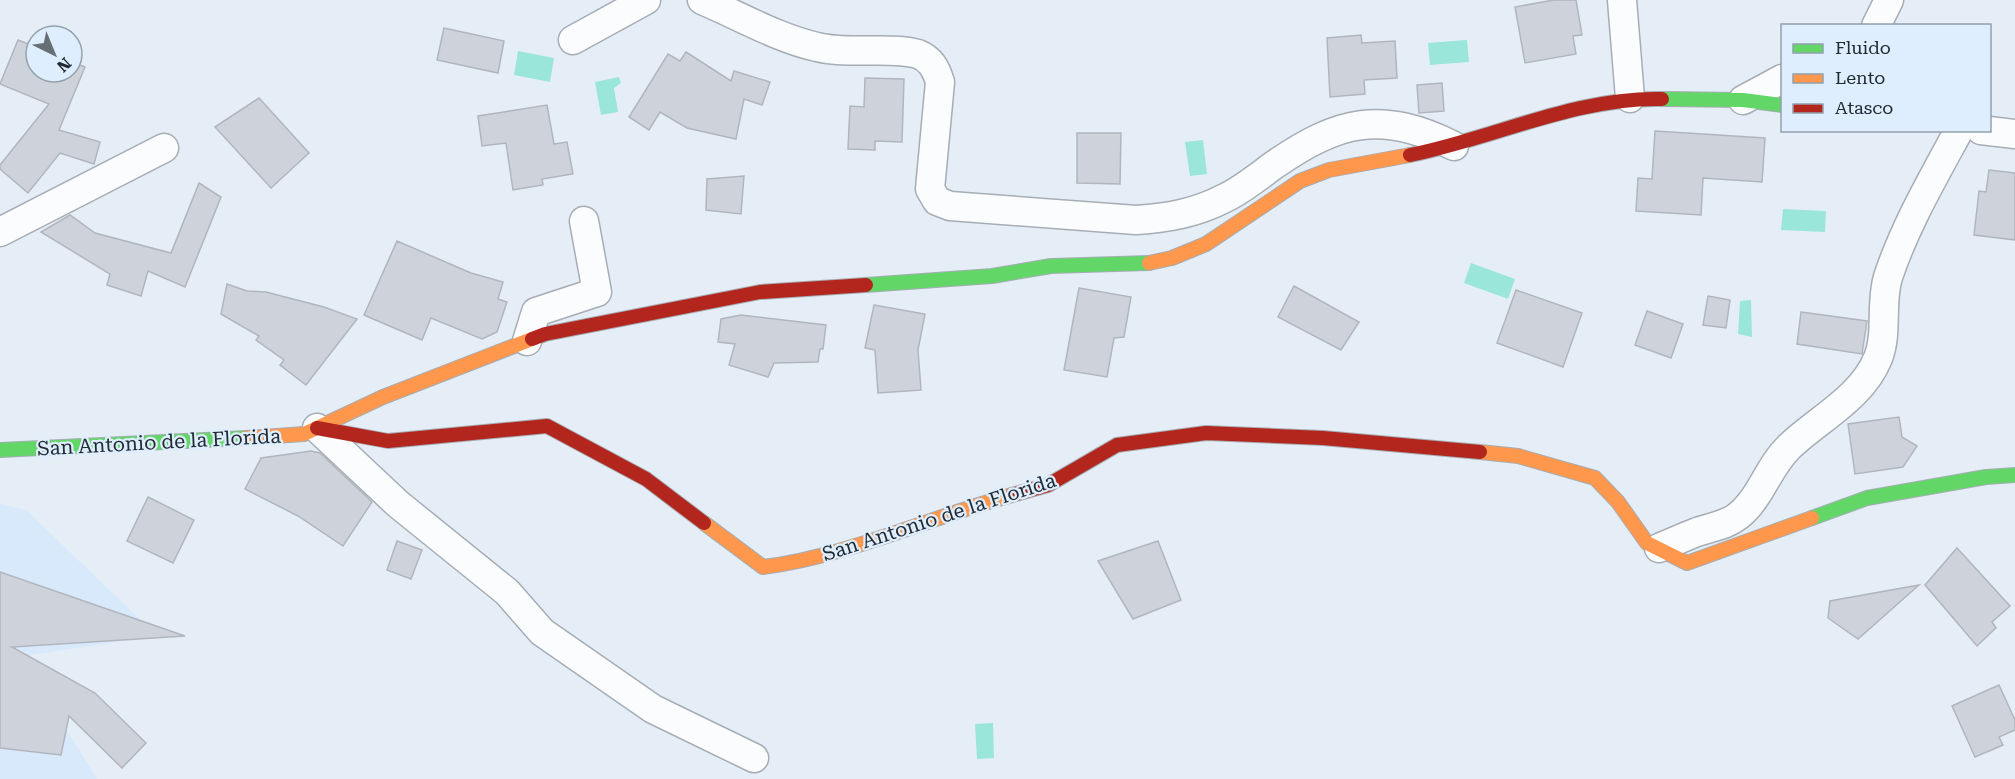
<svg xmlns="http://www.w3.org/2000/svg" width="2015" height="779" font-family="'Roboto Serif',serif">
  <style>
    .built { fill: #d7e9fb }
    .water { fill: #9ae6db }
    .building { fill: #ced3db; stroke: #b1b5be; stroke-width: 1.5 }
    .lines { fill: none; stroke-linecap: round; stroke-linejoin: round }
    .street-casing { stroke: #a6adb4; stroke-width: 31 }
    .fast-casing { stroke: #a6adb4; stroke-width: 16 }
    .slow-casing { stroke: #a6adb4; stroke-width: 16 }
    .jam-casing { stroke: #a6adb4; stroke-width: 16 }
    .street { stroke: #fbfcfe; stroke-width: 28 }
    .fast { stroke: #63d668; stroke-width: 14 }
    .slow { stroke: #ff974d; stroke-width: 14 }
    .jam { stroke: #b3261e; stroke-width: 14 }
    .labels { text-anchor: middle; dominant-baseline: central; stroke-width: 4.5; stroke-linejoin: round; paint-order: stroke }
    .street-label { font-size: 20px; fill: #222a31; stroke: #deeefe }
  </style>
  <rect width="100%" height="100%" fill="#e5eef7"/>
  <path class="built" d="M 0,504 L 26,510 L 157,636 L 30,655 L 17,723 L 68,732 L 97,779 L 0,779 Z"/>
  <g class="water">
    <path d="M 1467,40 L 1469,62 L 1430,65 L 1428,43 Z"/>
    <path d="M 518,51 L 554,58 L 550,82 L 514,75 Z"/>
    <path d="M 619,77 L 621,83 L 614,88 L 618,112 L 601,115 L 595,82 Z"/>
    <path d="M 1203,140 L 1207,174 L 1190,176 L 1185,142 Z"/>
    <path d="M 1783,209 L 1826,211 L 1825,232 L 1781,230 Z"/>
    <path d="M 1471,263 L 1515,279 L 1508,299 L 1464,283 Z"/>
    <path d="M 1751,300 L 1752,337 L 1738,334 L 1740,301 Z"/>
    <path d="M 993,723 L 994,758 L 977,759 L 975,724 Z"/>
  </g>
  <g class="building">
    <path d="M 1554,0 L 1576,0 L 1582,35 L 1573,36 L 1576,54 L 1525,63 L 1515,7 Z"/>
    <path d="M 444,28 L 504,41 L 498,73 L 437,60 Z"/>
    <path d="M 1361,35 L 1362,43 L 1395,41 L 1397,78 L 1364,80 L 1365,94 L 1330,97 L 1327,38 Z"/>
    <path d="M 18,40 L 36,47 L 36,72 L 72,72 L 72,62 L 85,67 L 59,130 L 100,142 L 94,164 L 60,153 L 28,193 L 0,169 L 0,165 L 49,104 L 0,84 Z"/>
    <path d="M 686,52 L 731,81 L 734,71 L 770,82 L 762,105 L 744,99 L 736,139 L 687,128 L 660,112 L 649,130 L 629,117 L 668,54 L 680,61 Z"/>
    <path d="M 865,78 L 904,79 L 902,142 L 875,141 L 875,150 L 848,149 L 850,106 L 864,107 Z"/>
    <path d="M 1442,83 L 1444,111 L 1419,113 L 1417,85 Z"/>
    <path d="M 259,98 L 309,153 L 271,188 L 215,127 Z"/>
    <path d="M 547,105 L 554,144 L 567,142 L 573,174 L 542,179 L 543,185 L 513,190 L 506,143 L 482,146 L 478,116 Z"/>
    <path d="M 1655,131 L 1765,138 L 1762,182 L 1703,178 L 1701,215 L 1636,211 L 1638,178 L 1652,179 Z"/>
    <path d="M 1077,133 L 1121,133 L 1120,184 L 1077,183 Z"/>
    <path d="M 1989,170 L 2015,173 L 2015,240 L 1974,235 L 1979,191 L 1986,192 Z"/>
    <path d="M 744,176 L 741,214 L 706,210 L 707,179 Z"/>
    <path d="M 199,183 L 221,197 L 185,287 L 148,271 L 141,296 L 107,285 L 110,274 L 41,232 L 70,215 L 95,233 L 171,253 Z"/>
    <path d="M 397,241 L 471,273 L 503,282 L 498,299 L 507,302 L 497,332 L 482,339 L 431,318 L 422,340 L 364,315 Z"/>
    <path d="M 227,284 L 247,291 L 266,292 L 324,307 L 357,319 L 306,385 L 280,365 L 284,360 L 256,340 L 259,336 L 221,314 Z"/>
    <path d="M 1294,286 L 1359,322 L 1341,350 L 1278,317 Z"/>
    <path d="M 1079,288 L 1131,297 L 1124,337 L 1114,338 L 1107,377 L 1064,370 Z"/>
    <path d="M 1516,290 L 1582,313 L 1563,367 L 1497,343 Z"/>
    <path d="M 1708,296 L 1730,300 L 1726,328 L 1703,325 Z"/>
    <path d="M 874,305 L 925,314 L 918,350 L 921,390 L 878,393 L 875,350 L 865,348 Z"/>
    <path d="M 1647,311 L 1683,324 L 1671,358 L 1635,345 Z"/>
    <path d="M 1801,312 L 1867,321 L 1862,354 L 1797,344 Z"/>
    <path d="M 741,315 L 826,325 L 823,349 L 820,349 L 818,362 L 774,363 L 768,377 L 729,365 L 735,344 L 718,342 L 721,319 Z"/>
    <path d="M 1899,417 L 1902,437 L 1917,446 L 1903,467 L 1855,474 L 1848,424 Z"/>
    <path d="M 311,451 L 320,453 L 372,502 L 343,546 L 298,516 L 245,489 L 261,458 Z"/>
    <path d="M 148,497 L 194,520 L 173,563 L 127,541 Z"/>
    <path d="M 397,541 L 422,550 L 411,579 L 387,570 Z"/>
    <path d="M 1158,541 L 1181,600 L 1133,619 L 1098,561 Z"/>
    <path d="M 1957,548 L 2010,606 L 1992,622 L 1996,628 L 1977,646 L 1925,585 Z"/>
    <path d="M 0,572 L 185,636 L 12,647 L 95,693 L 146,743 L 122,768 L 69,716 L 61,755 L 0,748 Z"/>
    <path d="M 1919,585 L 1858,639 L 1828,618 L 1830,601 Z"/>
    <path d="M 1999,685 L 2015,720 L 2015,730 L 1999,737 L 2003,745 L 1975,757 L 1952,706 Z"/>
  </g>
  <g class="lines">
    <defs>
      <g id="street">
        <path d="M 702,0 C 740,16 777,38 817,47 C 848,55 891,46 918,54 C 931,59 936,69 940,82 L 930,189 L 937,201 L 950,206 L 1136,220 C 1168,218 1196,213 1225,198 C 1242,190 1259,176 1274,165 C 1339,120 1382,110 1454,146"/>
        <path d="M 1622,0 L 1630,98"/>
        <path d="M 1876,26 L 1889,0"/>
        <path d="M 573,40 L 646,0"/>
        <path d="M 1743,100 L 1782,79"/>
        <path d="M 1981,130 L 2015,134"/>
        <path d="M 0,232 L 164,148"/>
        <path d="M 527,341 L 536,312 L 597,292 L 584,221"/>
        <path d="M 317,428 L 398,504 L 507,592 L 542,632 L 653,709 L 754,758"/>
        <path d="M 1659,548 C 1671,543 1684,537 1697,532 C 1711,527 1725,526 1738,516 C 1761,498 1768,467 1789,447 C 1818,419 1862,398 1878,358 C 1888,333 1880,303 1888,277 C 1905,226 1933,178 1959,130"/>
      </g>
      <g id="fast">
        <path d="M 1662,99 L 1743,100 L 1782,105"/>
        <path d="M 866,285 L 992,276 L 1051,266 L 1149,263"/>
        <path d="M 0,450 L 246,438"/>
        <path d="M 1812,518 L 1867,498 L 1986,477 L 2015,475"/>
      </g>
      <g id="slow">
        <path d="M 1149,263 L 1172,258 L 1206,244 L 1300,181 L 1329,170 L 1410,155"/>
        <path d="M 246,438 L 304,434 L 383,397 L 532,339"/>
        <path d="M 1480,452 L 1518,456 L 1595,478 L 1618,502 L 1647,543 L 1687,563 L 1812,518"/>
        <path d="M 704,523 L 763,567 C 845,557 931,517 1012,495"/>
      </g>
      <g id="jam">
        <path d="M 1410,155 C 1495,138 1575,97 1662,99"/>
        <path d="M 532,339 L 545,334 L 760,292 L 866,285"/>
        <path d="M 317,428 L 388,441 L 547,426 L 646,479 L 704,523"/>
        <path d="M 1012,495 L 1048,485 L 1117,445 L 1206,433 L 1323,438 L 1480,452"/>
      </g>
    </defs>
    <use href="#street" class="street-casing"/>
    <use href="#fast" class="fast-casing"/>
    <use href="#slow" class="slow-casing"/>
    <use href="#jam" class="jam-casing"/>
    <use href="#street" class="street"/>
    <use href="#fast" class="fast"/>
    <use href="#slow" class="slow"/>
    <use href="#jam" class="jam"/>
  </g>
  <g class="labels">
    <g class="street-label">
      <text transform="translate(159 442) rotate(-3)">San Antonio de la Florida</text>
      <text transform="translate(939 517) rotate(-18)">San Antonio de la Florida</text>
    </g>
  </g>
  <rect x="1781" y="24" width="210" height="108" fill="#deeefe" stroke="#93a0ac" stroke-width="1.5"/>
  <rect x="1793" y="44" width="30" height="9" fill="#63d668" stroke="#93a0ac" stroke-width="1.5"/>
  <text x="1835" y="54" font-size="18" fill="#222a31">Fluido</text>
  <rect x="1793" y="74" width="30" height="9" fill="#ff974d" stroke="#93a0ac" stroke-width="1.5"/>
  <text x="1835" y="84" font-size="18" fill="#222a31">Lento</text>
  <rect x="1793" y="104" width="30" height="9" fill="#b3261e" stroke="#93a0ac" stroke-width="1.5"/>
  <text x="1835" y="114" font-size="18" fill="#222a31">Atasco</text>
  <g transform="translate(54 54) rotate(137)"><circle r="28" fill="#deeefe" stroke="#93a0ac" stroke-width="1.5"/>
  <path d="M0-4.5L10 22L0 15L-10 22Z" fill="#666f76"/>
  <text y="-9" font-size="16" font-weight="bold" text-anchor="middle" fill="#222a31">N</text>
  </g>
</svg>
